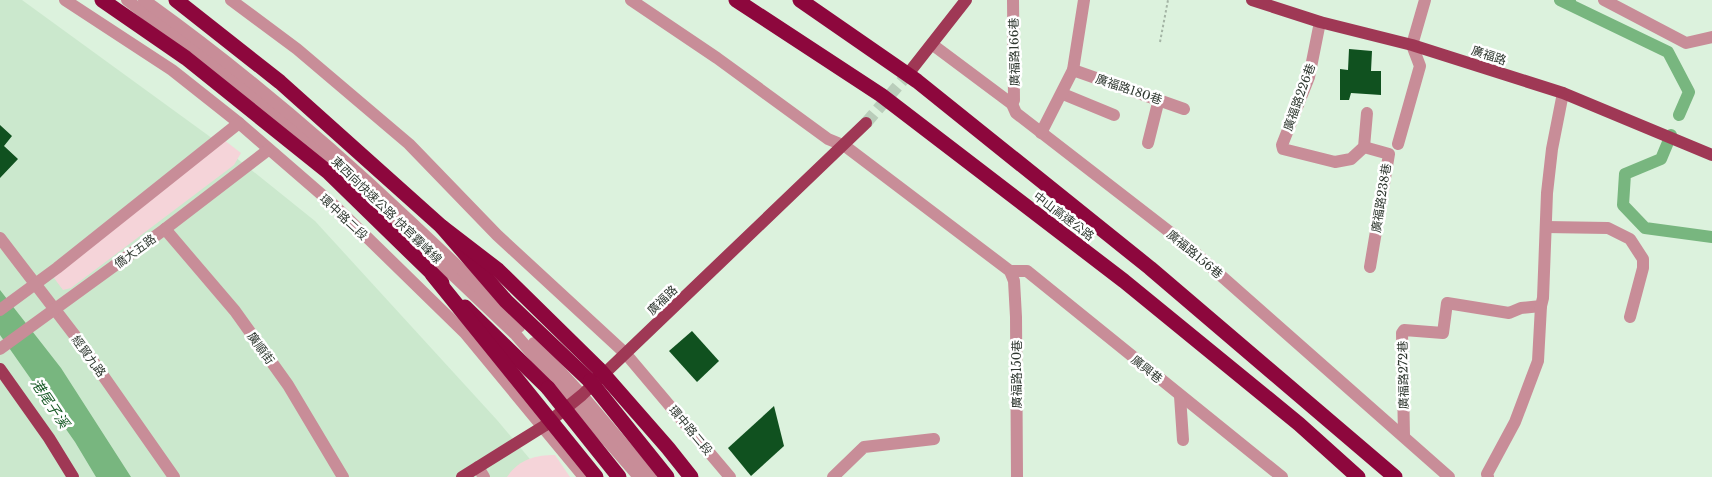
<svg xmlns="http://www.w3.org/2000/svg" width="1712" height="477" font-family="'Libre Baskerville','Noto Sans TC',serif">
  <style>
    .built { fill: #cbe8cd }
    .green { fill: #f5d4d9 }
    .water { fill: #78b67f }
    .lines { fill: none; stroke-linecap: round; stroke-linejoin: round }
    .stream { stroke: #78b67f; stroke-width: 4 }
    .canal { stroke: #78b67f; stroke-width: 12 }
    .building { fill: #10511f }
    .major-tunnel { stroke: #b9cdba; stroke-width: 12; stroke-dasharray: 12 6; stroke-linecap: butt }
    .path { stroke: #a4b5a5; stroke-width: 2; stroke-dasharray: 2.5 2.5; stroke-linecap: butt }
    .minor { stroke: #c88d98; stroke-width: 12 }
    .major { stroke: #9f3855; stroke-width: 12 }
    .highway { stroke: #8d073d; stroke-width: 15 }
    .highway-bridge { stroke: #8d073d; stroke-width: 15 }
    .labels { text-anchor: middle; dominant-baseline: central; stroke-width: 5; stroke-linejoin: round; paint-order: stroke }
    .street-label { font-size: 12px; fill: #2f3830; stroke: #fff }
    .water-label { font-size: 14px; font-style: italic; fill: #1a5c28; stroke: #fff }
  </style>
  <rect width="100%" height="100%" fill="#dcf2dd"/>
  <path class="built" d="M 0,0 L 22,0 L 209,136 L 315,221 L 497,420 L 545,477 L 0,477 Z"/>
  <g class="green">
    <path d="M 224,140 L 241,153 L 234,165 L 71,288 L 63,290 L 54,278 L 59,271 Z"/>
    <path d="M 555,455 L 570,477 L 507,477 C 519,459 536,455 555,455 Z"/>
  </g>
  <path class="water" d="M 0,290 L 61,368 L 131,477 L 96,477 L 75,442 L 0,335 Z"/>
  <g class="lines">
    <path class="stream" d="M 1572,7 L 1574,0"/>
    <g class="canal">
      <path d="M 1560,0 L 1668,52 L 1689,92 L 1679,115"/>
      <path d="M 1671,135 L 1661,159 L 1625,174 L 1623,205 L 1645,228 L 1712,237"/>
    </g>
  </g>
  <g class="building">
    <path d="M 1349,49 L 1372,51 L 1371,71 L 1381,71 L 1381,95 L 1351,93 L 1349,100 L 1340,100 L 1340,69 L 1348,70 Z"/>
    <path d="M 0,125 L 12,136 L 4,146 L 18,159 L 0,178 Z"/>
    <path d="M 692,331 L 719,361 L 697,382 L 669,351 Z"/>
    <path d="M 774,406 L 784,446 L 751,476 L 728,448 Z"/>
  </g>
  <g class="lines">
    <path class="major-tunnel" d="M 866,123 L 908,74"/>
    <path class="path" d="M 1160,42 L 1168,0"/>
    <g class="minor">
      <path d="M 65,0 L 172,70 L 239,123 L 336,207 L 465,333 L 584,477"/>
      <path d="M 127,0 L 255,97 L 357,184 L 516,335 L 639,477"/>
      <path d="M 144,0 C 238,67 326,142 410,221 C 447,256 484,290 519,327"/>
      <path d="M 231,0 L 297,49 L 409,144 L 497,235 L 626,354 L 730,477"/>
      <path d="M 631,0 L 717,58 L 828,139 L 845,146 L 1010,271 L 1014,281 L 1016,317 L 1017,477"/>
      <path d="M 1604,0 L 1686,43 L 1712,37"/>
      <path d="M 1320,22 L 1309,77 L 1282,145 L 1283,149 L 1335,162 L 1351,159 L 1364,147 L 1367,113"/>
      <path d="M 933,45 L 1012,104 L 1016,113 L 1184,243 L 1449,477"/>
      <path d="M 1073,70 L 1184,109"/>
      <path d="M 1063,94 L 1114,115"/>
      <path d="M 1012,104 L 1014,100 L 1013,0"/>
      <path d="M 1041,133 L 1073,70 L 1084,0"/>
      <path d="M 1148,143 L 1159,99"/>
      <path d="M 1398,144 L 1420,66 L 1412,45 L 1425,0"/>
      <path d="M 1364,147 L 1389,154 L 1370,267"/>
      <path d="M 1546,227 L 1608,228 L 1630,239 L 1643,259 L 1643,268 L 1630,317"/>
      <path d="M 165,229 L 235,311 L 288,385 L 343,477"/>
      <path d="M 0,238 L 76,337 L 174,477"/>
      <path d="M 1010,271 L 1027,271 L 1282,477"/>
      <path d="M 0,310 L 57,268 L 239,123"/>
      <path d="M 534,343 L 582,395 L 651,477"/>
      <path d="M 0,349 L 165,229 L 268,150"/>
      <path d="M 1180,396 L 1183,440"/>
      <path d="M 1404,436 L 1402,333 L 1404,330 L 1443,333 L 1447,303 L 1509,313 L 1521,308 L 1541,306 L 1543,298 L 1547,193 L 1552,149 L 1563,93"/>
      <path d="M 478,467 L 484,477"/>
      <path d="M 833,477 L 864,447 L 934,439"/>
      <path d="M 1488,477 L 1487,474 L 1515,422 L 1538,361 L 1541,306"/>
    </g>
    <g class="major">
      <path d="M 1252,0 L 1320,22 L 1412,45 L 1563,93 L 1712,155"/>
      <path d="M 908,74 L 966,0"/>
      <path d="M 0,369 L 49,438 L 73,477"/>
      <path d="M 462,477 L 544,426 L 582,395 L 866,123"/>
    </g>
    <g class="highway">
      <path d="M 102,0 L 186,58 L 328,172 L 442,283"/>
      <path d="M 176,0 L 280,82 L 442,227 L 506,301 L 590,381"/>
      <path d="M 736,0 L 881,95 L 1124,281 L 1299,424 L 1358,477"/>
      <path d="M 800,0 L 917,81 L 1150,268 L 1395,477"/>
      <path d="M 465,307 L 548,388"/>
    </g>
    <g class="highway-bridge">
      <path d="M 442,227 L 498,270 L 598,368 L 668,448 L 691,477"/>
      <path d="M 432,274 L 596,477"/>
      <path d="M 590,381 L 667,477"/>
      <path d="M 548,388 L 619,477"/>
    </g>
  </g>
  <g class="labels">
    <g class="street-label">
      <text transform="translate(1014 52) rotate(-91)">廣福路166巷</text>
      <text transform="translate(1489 55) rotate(18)">廣福路</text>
      <text transform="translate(1129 89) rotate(19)">廣福路180巷</text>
      <text transform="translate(1299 97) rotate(-70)">廣福路226巷</text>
      <text transform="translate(1381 198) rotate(-81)">廣福路238巷</text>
      <text transform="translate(387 210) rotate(44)">東西向快速公路 快官霧峰線</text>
      <text transform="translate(1064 216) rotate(37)">中山高速公路</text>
      <text transform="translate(344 217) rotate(43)">環中路二段</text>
      <text transform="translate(135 251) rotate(-36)">僑大五路</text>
      <text transform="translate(1195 254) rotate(40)">廣福路156巷</text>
      <text transform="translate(662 300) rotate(-44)">廣福路</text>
      <text transform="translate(261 348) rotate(54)">廣順街</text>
      <text transform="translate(89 356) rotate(54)">經貿九路</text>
      <text transform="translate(1147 369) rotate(39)">廣興巷</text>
      <text transform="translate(1016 374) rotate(-90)">廣福路150巷</text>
      <text transform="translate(1403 375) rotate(-91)">廣福路272巷</text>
      <text transform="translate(691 430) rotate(50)">環中路二段</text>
    </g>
    <g class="water-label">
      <text transform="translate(50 403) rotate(56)">港尾子溪</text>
    </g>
  </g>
</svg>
